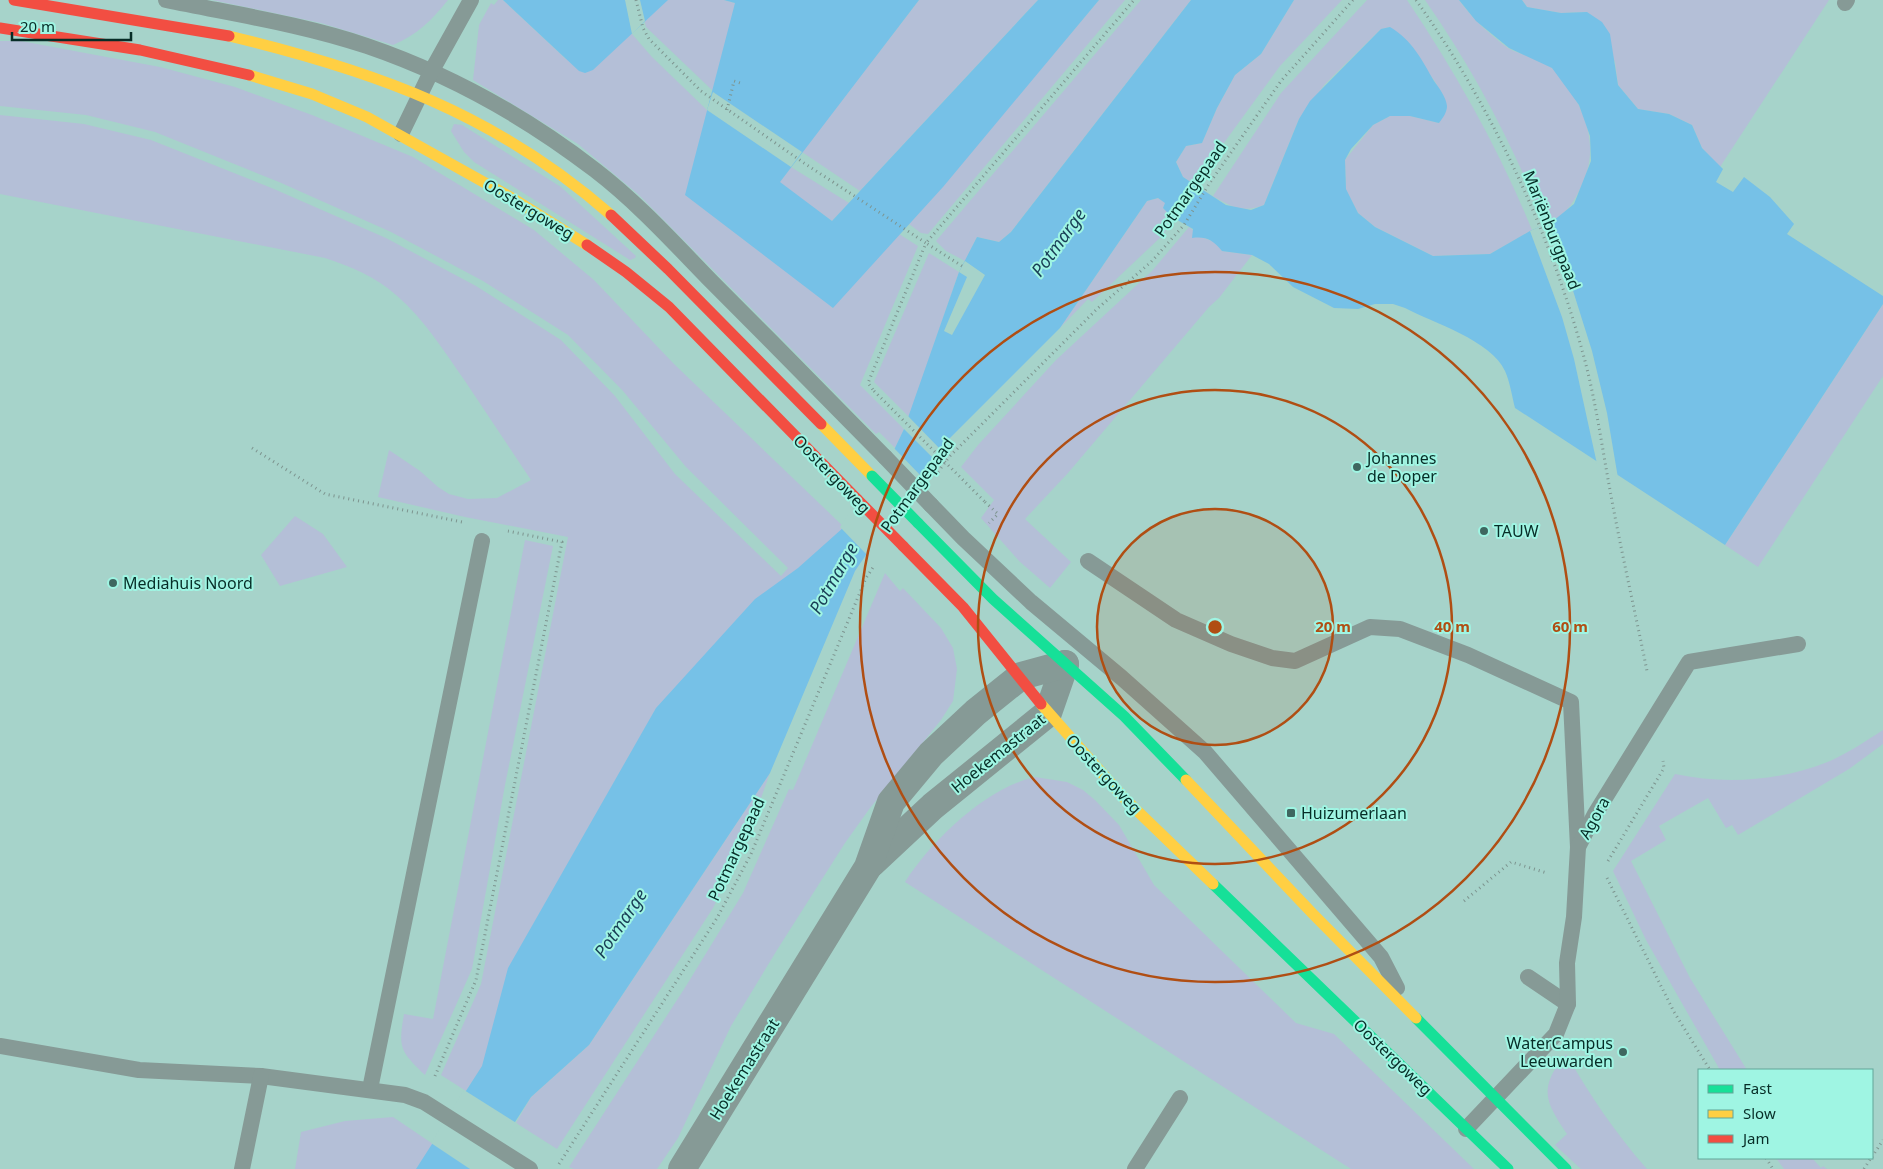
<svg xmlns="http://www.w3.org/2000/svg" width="1883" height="1169" font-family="'Noto Sans',sans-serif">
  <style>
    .green { fill: #b4bfd7 }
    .water { fill: #76c1e7 }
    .pier { fill: #a6d3ca }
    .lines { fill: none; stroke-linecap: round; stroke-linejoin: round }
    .path { stroke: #7d948f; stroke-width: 3; stroke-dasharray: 1 4; stroke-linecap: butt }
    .lane { stroke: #869a96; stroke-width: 16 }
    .street { stroke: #869a96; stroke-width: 28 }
    .fast { stroke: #16e098; stroke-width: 11 }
    .slow { stroke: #ffcf43; stroke-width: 11 }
    .jam { stroke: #f24e42; stroke-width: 11 }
    .path-bridge { stroke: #7d948f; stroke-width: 3; stroke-dasharray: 1 4; stroke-linecap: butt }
    .lane-bridge { stroke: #869a96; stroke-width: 16 }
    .fast-bridge { stroke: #16e098; stroke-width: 11 }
    .jam-bridge { stroke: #f24e42; stroke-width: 11 }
    .ring { fill: none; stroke: #b04e13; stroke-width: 2.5 }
    .poi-dot { fill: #3f6760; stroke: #9ff5e3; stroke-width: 2 }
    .labels { text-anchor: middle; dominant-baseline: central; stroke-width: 4; stroke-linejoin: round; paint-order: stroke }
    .street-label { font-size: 16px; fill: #072d27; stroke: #9ff5e3 }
    .poi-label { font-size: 16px; fill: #072d27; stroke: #9ff5e3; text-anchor: start }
    .water-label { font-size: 18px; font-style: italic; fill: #193e56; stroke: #9ff5e3 }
    .centre { fill: #b04e13; stroke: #9ff5e3; stroke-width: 2.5 }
    .ring-label { font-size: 15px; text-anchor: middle; font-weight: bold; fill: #b04e13; stroke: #9ff5e3; stroke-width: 4; stroke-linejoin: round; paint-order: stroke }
  </style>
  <rect width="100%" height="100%" fill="#a6d3ca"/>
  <g class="green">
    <path d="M 212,0 L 448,0 C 432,20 417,35 393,45 L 321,23 Z"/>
    <path d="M 498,0 L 503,0 L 566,59 L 625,3 L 632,34 L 652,57 L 707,110 L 731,126 L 832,308 L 899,234 L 918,246 L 860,385 L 904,429 L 895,448 L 879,432 L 876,434 L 639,195 L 578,144 L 473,80 L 479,25 L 491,3 L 494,5 Z"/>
    <path d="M 640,0 L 724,0 L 735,3 L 722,98 L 713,91 L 646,27 Z"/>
    <path d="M 919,0 L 1038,0 L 860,191 L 802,152 Z"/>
    <path d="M 1099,0 L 1125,0 L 928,234 L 921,233 L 909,224 Z"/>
    <path d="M 1141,0 L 1191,0 L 1011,232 L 999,242 L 977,237 L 965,261 L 946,251 L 936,241 Z"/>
    <path d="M 1294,0 L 1342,0 L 1280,66 L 1194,184 L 1183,177 L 1176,162 L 1186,146 L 1202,143 L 1217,108 L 1235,75 L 1261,54 Z"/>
    <path d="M 1367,0 L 1407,0 C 1456,73 1499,149 1532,230 L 1490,254 L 1433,256 L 1375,227 L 1358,213 L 1346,190 L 1345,160 L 1373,125 L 1390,116 L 1410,116 L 1439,123 L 1444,97 L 1434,80 L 1390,27 L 1381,29 L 1325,84 L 1299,119 L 1264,205 C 1242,213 1232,207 1213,196 L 1281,93 Z"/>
    <path d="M 1425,0 L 1459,0 C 1472,18 1490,35 1508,48 C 1521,56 1543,58 1553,69 C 1580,97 1600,139 1585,177 C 1576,199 1569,214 1545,225 C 1513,145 1474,70 1425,0 Z"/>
    <path d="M 1522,0 L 1829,0 L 1720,167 L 1702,148 L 1692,125 L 1669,114 L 1638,109 L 1618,85 L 1615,62 L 1587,12 L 1561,13 L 1527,7 Z"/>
    <path d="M 0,41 L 21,41 L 160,67 L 235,87 L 312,115 L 413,157 L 534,230 L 594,280 L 674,364 L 844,527 L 466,1091 L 441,1075 L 481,984 L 568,537 L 465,517 L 378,497 L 389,450 L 420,471 L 438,487 L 449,494 L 468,499 L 497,498 L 531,480 C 509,447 487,414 465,381 C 444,351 424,319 396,295 C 376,277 350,266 325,258 L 0,194 L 0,115 L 84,124 L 151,140 L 274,189 L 386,238 L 476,286 L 561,340 L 615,396 L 675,474 L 781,576 L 788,568 L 686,467 L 623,391 L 568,335 L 483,281 L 391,232 L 279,182 L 155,132 L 86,115 L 0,106 Z"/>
    <path d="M 454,124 L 462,125 L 561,187 L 636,256 L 635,258 L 630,260 L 474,162 L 464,152 L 451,131 Z"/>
    <path d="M 791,167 L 849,203 L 832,221 L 779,183 Z"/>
    <path d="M 1158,198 L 1166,203 L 1163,208 L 1172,217 L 1164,234 L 1092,302 L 1088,299 L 1060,328 L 1147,201 Z"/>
    <path d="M 1189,227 L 1201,237 L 1215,242 L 1222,251 L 1252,255 L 1219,298 L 1209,307 L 1068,473 L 1025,519 L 1071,562 L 1050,588 L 1019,561 L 981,518 L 994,500 L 961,467 L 978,445 L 1056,360 L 1152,271 Z"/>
    <path d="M 929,253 L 959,272 L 909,417 L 874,382 Z"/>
    <path d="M 1883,304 L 1883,376 L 1758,567 L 1725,545 Z"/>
    <path d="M 295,516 L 323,534 L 347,567 L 280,586 L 261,555 Z"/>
    <path d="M 525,540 L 553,546 L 505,785 L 472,969 L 425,1075 C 400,1051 398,1048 404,1014 L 433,1019 Z"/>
    <path d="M 885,573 L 900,591 L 903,588 L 941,628 L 953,648 L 957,669 L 953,701 L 941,720 L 870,808 L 845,843 L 777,950 L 731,1026 L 678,1138 L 657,1169 L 574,1169 L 569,1167 L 686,986 L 743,893 L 789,789 L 793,790 Z"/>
    <path d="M 1883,730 L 1883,744 L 1849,769 L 1738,835 L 1732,825 L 1726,828 L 1708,798 L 1659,826 L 1666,840 L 1631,861 L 1690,978 L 1747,1070 L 1720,1070 L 1646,940 L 1613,871 L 1675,774 C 1726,785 1781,781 1830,761 C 1848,753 1866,741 1883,730 Z"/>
    <path d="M 770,773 L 747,837 L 713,908 L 557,1149 L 516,1123 L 531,1097 L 589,1045 Z"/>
    <path d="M 1035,777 L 1067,782 L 1083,790 L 1095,800 L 1119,825 L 1154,885 L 1296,1023 L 1334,1034 L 1474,1169 L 1351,1169 L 905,882 C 932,840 986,788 1035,777 Z"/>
    <path d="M 1566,1054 C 1590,1095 1615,1133 1647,1169 L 1581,1169 L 1555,1145 L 1567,1134 C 1545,1101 1538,1088 1566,1054 Z"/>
    <path d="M 393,1117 L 433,1144 L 417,1169 L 295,1169 L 301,1132 L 345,1121 Z"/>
    <path d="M 1776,1158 L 1812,1158 L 1821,1168 L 1823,1166 L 1827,1169 L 1784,1169 Z"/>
  </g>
  <g class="water">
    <path d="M 503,0 L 668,0 L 593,70 L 585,73 L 579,71 Z"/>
    <path d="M 724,0 L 919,0 L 780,182 L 832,221 L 1038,0 L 1099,0 L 943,187 L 833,308 L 685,195 L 735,3 Z"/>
    <path d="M 1191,0 L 1294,0 L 1261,54 L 1235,75 L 1217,108 L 1202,143 L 1186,146 L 1176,162 L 1183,177 L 1226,205 L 1251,210 L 1264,205 L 1299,119 L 1310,101 L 1381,29 L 1390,27 C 1412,40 1422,60 1434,81 C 1439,88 1446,97 1447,106 C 1447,112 1443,118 1439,123 L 1410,116 L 1390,116 L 1373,125 L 1351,149 L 1345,160 L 1346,189 L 1358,213 L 1375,227 L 1433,256 L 1490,254 L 1530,231 L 1553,221 L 1574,204 L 1591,161 L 1590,136 L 1579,105 L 1552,68 L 1509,48 L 1476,21 L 1459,0 L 1522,0 L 1527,7 L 1561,13 L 1587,12 L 1602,22 L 1610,34 L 1618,85 L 1638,109 L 1669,114 L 1692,125 L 1702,148 L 1723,169 L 1716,182 L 1733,192 L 1744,177 L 1770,197 L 1794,224 L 1787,234 L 1883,296 L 1883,304 L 1725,545 L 1515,408 C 1512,396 1510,382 1505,371 C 1491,340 1433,323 1405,308 L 1393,304 L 1375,304 L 1358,309 L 1334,308 L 1293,287 L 1269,264 L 1252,255 L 1222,251 C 1213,240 1206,236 1192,238 L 1193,229 L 1172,217 L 1163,208 L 1165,203 L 1158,198 L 1147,201 L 1060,328 L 937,451 L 855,571 L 770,773 L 589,1045 L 531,1097 L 485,1169 L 416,1169 L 482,1066 L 508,968 L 656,708 L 755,599 L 798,568 L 844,527 L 895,448 L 904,429 L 959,272 L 977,237 L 999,242 L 1011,232 Z"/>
  </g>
  <g class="pier">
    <path d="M 625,0 L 640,0 L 645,21 L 632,34 Z"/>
    <path d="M 713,92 L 802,152 L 791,167 L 707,110 Z"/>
    <path d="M 1548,223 L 1569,278 L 1592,351 L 1607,413 L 1618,478 L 1597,464 L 1574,359 L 1562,317 L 1530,231 Z"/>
    <path d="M 965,261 L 985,275 L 952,335 L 944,331 L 967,277 L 959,272 Z"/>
    <path d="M 907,415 L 941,450 L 934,459 L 902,427 Z"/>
    <path d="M 893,447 L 922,477 L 868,556 L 840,527 Z"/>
    <path d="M 464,1090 L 518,1124 L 488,1169 L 470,1169 L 431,1143 Z"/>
  </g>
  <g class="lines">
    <g class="path">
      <path d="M 636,0 L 643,28 L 649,39 L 701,91 L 804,163 L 926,243 L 868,383 L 874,391"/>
      <path d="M 1416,0 C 1492,107 1551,234 1585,361 C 1596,403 1602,447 1610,490 C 1621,551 1635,611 1647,671"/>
      <path d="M 727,110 L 734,81 L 743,84"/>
      <path d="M 962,266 L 926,243 L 1134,0"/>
      <path d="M 252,448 L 325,494 L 462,522"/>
      <path d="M 938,472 L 949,457 L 1098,308 L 1151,262 L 1184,225 L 1209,184 L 1281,81 L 1353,0"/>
      <path d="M 985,502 L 998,514 L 989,523"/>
      <path d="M 1608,861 L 1664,768 L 1663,761"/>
      <path d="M 1607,878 L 1674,1012 L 1710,1070"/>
      <path d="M 1464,901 L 1511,862 L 1547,873"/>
      <path d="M 435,1076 L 476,980 L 562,542 L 508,531"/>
      <path d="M 1872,1157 L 1883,1140"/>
      <path d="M 1766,1158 L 1773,1169"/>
      <path d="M 559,1164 L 717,918 L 751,854 L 866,578 L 874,566"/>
      <path d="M 1864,1169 L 1871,1158"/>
    </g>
    <g class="lane">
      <path d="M 166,0 C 233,14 302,24 367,46 C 449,74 526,117 595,170 C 638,203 674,243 712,282 C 770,340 828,399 885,457"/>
      <path d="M 1845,3 L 1847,0"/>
      <path d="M 401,134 L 431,72 L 471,0"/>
      <path d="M 931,505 L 963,538 L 1031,602 L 1122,678 L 1205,752 L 1381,957 L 1397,988"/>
      <path d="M 1088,561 L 1176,620 L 1231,644 L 1272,658 L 1295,661 L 1370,627 L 1400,629 L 1468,655 L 1571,702 L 1578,847"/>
      <path d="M 1528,977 L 1568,1004"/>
      <path d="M 0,1046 L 139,1070 L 261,1076 L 405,1095 L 424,1102 L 530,1169"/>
      <path d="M 370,1089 L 482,541"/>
      <path d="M 1466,1129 L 1556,1034 L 1568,1004 L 1567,963 L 1574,917 L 1578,847 L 1595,814 L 1689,662 L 1798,644"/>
      <path d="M 242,1169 L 261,1076"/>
      <path d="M 1135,1169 L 1180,1098"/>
    </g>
    <g class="street">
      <path d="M 872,863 L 933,806 L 1048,713 L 1065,664"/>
      <path d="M 682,1169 L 868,867 L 891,802 L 931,754 L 976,712 L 1021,676 L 1065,664"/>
    </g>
    <g class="fast">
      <path d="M 918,523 L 993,599 L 1124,716 L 1186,780"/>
      <path d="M 1213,884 L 1508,1169"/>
      <path d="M 1416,1018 L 1566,1169"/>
    </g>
    <g class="slow">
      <path d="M 229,36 C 375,71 496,114 611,215"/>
      <path d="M 249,75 L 312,94 L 367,117 L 512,198 L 587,245"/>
      <path d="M 821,424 L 872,476"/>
      <path d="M 1041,704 L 1124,798 L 1213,884"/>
      <path d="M 1186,780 L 1313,914 L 1416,1018"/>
    </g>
    <g class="jam">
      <path d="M 14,0 L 229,36"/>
      <path d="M 0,28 L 140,50 L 249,75"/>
      <path d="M 611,215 L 668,269 L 821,424"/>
      <path d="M 587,245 L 626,272 L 669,307 L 857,499"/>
      <path d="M 903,546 L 963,607 L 1041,704"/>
    </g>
    <path class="path-bridge" d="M 874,391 L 985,502"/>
    <path class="lane-bridge" d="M 885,457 L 931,505"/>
    <path class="fast-bridge" d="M 872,476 L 918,523"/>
    <path class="jam-bridge" d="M 857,499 L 903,546"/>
  </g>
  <circle cx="1215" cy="627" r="118" fill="#b04e13" fill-opacity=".12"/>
  <g class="ring">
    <circle cx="1215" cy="627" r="118"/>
    <circle cx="1215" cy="627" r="237"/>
    <circle cx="1215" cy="627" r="355"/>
  </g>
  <g class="poi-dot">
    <circle cx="1357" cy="467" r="5"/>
    <circle cx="1484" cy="531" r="5"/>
    <circle cx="113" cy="583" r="5"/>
    <rect x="1286" y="808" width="10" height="10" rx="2.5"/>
    <circle cx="1623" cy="1052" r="5"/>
  </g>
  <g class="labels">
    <g class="street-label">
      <text transform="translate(1190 189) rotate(-55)">Potmargepaad</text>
      <text transform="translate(529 209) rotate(31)">Oostergoweg</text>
      <text transform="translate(1552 230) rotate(68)">Mariënburgpaad</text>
      <text transform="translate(832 474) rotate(46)">Oostergoweg</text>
      <text transform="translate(917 485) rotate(-54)">Potmargepaad</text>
      <text transform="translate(998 753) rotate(-39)">Hoekemastraat</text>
      <text transform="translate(1104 774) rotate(47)">Oostergoweg</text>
      <text transform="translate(1594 818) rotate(-61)">Agora</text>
      <text transform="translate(736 849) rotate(-65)">Potmargepaad</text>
      <text transform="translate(1393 1057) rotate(44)">Oostergoweg</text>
      <text transform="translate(744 1069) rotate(-58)">Hoekemastraat</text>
    </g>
    <g class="poi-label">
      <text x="1367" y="458">Johannes<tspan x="1367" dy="18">de Doper</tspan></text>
      <text x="1494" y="531">TAUW</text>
      <text x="123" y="583">Mediahuis Noord</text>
      <text x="1301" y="813">Huizumerlaan</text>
      <text x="1613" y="1043" text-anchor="end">WaterCampus<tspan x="1613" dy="18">Leeuwarden</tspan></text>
    </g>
    <g class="water-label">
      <text transform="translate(1058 242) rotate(-54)">Potmarge</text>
      <text transform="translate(833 578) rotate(-60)">Potmarge</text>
      <text transform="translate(620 923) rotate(-56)">Potmarge</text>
    </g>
  </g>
  <circle cx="1215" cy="627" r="8" class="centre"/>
  <g class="ring-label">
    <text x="1333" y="632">20 m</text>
    <text x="1452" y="632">40 m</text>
    <text x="1570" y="632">60 m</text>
  </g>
  <rect x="1698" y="1069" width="175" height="90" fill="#9ff5e3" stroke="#62a598"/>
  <rect x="1708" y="1085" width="25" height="8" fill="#16e098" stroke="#62a598"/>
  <text x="1743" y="1094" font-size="15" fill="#072d27">Fast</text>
  <rect x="1708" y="1110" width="25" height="8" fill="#ffcf43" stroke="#62a598"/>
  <text x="1743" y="1119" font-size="15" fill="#072d27">Slow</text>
  <rect x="1708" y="1135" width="25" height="8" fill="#f24e42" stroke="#62a598"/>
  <text x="1743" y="1144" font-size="15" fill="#072d27">Jam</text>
  <path d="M12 32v8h119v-8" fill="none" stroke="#072d27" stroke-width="2.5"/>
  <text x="20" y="32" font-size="15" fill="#072d27" stroke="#9ff5e3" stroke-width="4" paint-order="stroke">20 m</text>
</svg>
